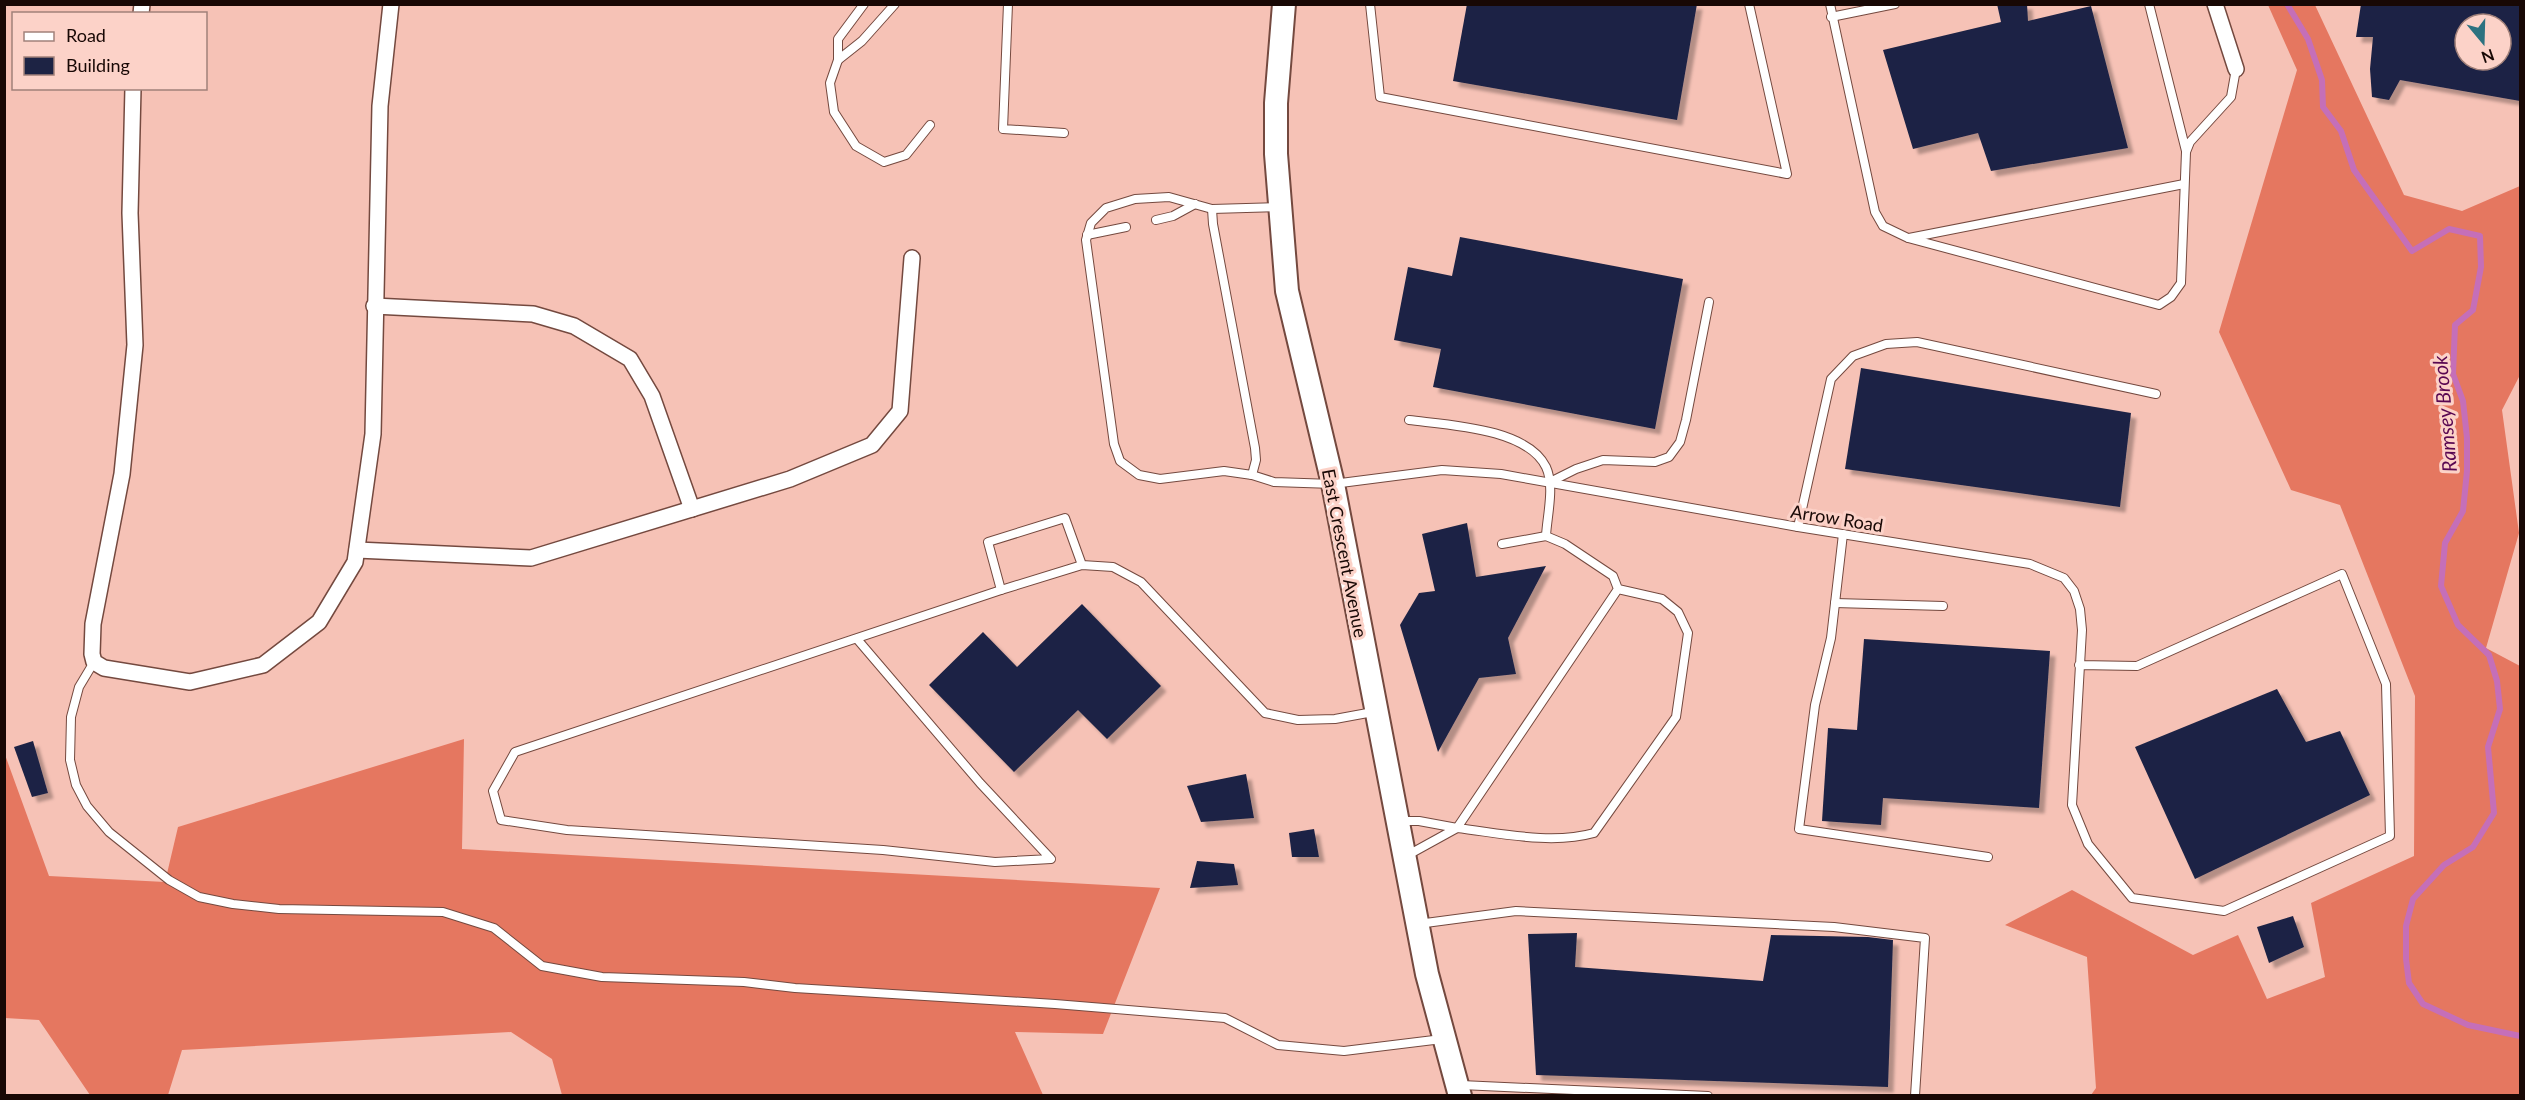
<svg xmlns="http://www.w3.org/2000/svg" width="2525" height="1100" font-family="Lato,sans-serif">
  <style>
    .forest { fill: #e57760 }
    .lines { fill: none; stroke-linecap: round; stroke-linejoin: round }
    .stream { stroke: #c56fb8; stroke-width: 6 }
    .building { fill: #1d2344; fill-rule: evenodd; filter: url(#shadow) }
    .lane-casing { stroke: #74493f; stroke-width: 10 }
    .street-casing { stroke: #74493f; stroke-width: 18 }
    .secondary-casing { stroke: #74493f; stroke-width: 26 }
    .lane { stroke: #fff; stroke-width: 8 }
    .street { stroke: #fff; stroke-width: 15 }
    .secondary { stroke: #fff; stroke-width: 22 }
    .labels { text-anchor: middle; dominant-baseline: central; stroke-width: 6; stroke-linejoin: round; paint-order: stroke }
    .street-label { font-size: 18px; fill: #180805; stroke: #fcd2c8 }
    .water-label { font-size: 20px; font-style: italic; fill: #590751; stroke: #fcd2c8 }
  </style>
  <defs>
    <filter id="shadow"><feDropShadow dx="5.5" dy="5.5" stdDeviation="1.5" flood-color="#0004"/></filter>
  </defs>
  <rect width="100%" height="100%" fill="#f6c2b6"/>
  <g class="forest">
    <path d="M 2268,5 L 2315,5 L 2404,195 L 2462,211 L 2520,186 L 2520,375 L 2502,410 L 2519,533 L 2486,648 L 2520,666 L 2520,1095 L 2091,1095 L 2096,1088 L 2087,957 L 2005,925 L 2072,890 L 2193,955 L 2238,935 L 2267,999 L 2325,977 L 2311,903 L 2414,856 L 2415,696 L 2340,505 L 2291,490 L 2219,332 L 2297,70 Z"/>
    <path d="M 464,739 L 462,849 L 1160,888 L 1103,1034 L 1015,1032 L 1043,1095 L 562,1095 L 552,1059 L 511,1032 L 182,1050 L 168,1095 L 90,1095 L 39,1020 L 5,1018 L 4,752 L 49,876 L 165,882 L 178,827 Z"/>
  </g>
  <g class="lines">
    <path class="stream" d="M 2287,4 L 2308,39 L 2322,80 L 2323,107 L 2341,131 L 2354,170 L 2412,251 L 2449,229 L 2480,236 L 2481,267 L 2473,310 L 2455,325 L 2453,374 L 2463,401 L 2467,438 L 2467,471 L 2463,511 L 2445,543 L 2441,586 L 2458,625 L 2489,655 L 2497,681 L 2500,709 L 2488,747 L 2494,813 L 2473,847 L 2444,865 L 2413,899 L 2406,926 L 2406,959 L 2409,983 L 2423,1004 L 2468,1025 L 2520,1036"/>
  </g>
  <g class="building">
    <path d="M 1467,4 L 1697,4 L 1677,120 L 1453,81 Z"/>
    <path d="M 1997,4 L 2027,4 L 2028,21 L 2091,6 L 2128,148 L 1991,171 L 1978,133 L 1913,149 L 1883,50 L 2001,22 Z"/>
    <path d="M 2361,4 L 2520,4 L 2520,101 L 2400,80 L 2389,100 L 2372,97 L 2370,69 L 2373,37 L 2356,37 ZM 2465,24 L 2501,24 L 2501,60 L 2465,60 Z"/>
    <path d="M 1460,237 L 1683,279 L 1655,429 L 1433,387 L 1441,349 L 1394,340 L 1408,267 L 1452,276 Z"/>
    <path d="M 1861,368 L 2131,413 L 2120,507 L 1845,469 Z"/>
    <path d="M 1467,523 L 1476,577 L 1546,566 L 1508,638 L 1516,674 L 1479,678 L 1438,752 L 1400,625 L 1419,593 L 1435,591 L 1422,534 Z"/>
    <path d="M 1082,604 L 1161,686 L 1107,739 L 1078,710 L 1014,772 L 929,685 L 983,632 L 1017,667 Z"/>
    <path d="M 1864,639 L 2050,651 L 2039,808 L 1883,798 L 1881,825 L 1822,821 L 1828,728 L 1857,730 Z"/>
    <path d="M 2277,689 L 2306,742 L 2340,731 L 2370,795 L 2195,879 L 2135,747 Z"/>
    <path d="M 33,741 L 48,793 L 32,797 L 14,747 Z"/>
    <path d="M 1246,774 L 1254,818 L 1201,822 L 1187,786 Z"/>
    <path d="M 1314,829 L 1319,857 L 1292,857 L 1289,833 Z"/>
    <path d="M 1197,861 L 1234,864 L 1238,885 L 1190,888 Z"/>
    <path d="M 2293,916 L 2304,947 L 2269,963 L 2257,927 Z"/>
    <path d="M 1577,933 L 1575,967 L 1763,981 L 1771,935 L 1868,937 L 1893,940 L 1888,1087 L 1536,1075 L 1528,934 Z"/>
  </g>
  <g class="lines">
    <defs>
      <g id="lane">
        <path d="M 864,4 L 838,39 L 838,60 L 862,41 L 895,4"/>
        <path d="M 1008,4 L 1003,129 L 1064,133"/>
        <path d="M 1370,4 L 1380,97 L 1787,174 L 1749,4"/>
        <path d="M 1830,4 L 1875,212 L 1883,226 L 1908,238 L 2159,305 L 2171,297 L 2181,283 L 2186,152 L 2190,142 L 2231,97 L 2236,69"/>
        <path d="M 2149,4 L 2186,151"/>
        <path d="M 1831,17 L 1895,4"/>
        <path d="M 838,60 L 830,83 L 834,112 L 856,146 L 884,162 L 906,155 L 930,125"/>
        <path d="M 1279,207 L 1212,209 L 1169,197 L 1135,199 L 1106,208 L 1091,223 L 1086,240 L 1114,444 L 1120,461 L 1139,475 L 1160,479 L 1224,471 L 1252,475 L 1274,482 L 1333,484 L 1442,470 L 1501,474 L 1798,527 L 2030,564 L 2064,578 L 2074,591 L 2080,609 L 2082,630 L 2072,805 L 2088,844 L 2132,898 L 2224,911 L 2390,836 L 2386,684 L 2342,574 L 2137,666 L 2079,665"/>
        <path d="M 1212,209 L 1213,224 L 1255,448 L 1256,460 L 1252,475"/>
        <path d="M 1156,220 L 1173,216 L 1195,204"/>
        <path d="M 1087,235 L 1126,227"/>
        <path d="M 1909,238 L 2184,184"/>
        <path d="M 1409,420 C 1448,425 1527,428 1546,467 C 1555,486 1547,516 1546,536 L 1565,544 L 1613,576 L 1618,589 L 1457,828 C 1500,833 1551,845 1594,833 L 1676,717 L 1688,633 L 1678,612 L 1662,599 L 1618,589"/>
        <path d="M 1550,482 L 1576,469 L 1603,460 L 1655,462 L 1669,457 L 1680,442 L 1686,420 L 1709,302"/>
        <path d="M 1798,527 L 1831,379 L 1853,356 L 1886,344 L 1917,342 L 2156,394"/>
        <path d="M 1843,534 L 1831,638 L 1815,705 L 1799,829 L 1988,857"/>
        <path d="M 1502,544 L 1546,536"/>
        <path d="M 1082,565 L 1001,590 L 988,542 L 1065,518 L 1082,565 L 1113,567 L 1141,582 L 1265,713 L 1298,720 L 1335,719 L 1373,712"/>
        <path d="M 1835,603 L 1943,606"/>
        <path d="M 857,639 L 980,783 L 1051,859 L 995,862 L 883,850 L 567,830 L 501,820 L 493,791 L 515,752 L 1001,590"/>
        <path d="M 94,662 L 79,687 L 71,717 L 70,760 L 76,785 L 87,806 L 109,832 L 169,880 L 199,897 L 233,904 L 279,909 L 443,912 L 494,928 L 542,966 L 602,977 L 744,982 L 795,988 L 1055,1004 L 1225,1018 L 1278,1045 L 1344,1051 L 1442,1039"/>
        <path d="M 1399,821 L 1419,821 L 1457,828 L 1408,855"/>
        <path d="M 1418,924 L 1516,911 L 1834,927 L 1925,938 L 1915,1096"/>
        <path d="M 1461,1085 L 1708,1096"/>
      </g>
      <g id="street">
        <path d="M 2215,4 L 2236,69"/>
        <path d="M 141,14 L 142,4"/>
        <path d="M 133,88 L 130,213 L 135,345 L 122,474 L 93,624 L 92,654 L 94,662 L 104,668 L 190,682 L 263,665 L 319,622 L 355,562 L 373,434 L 380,106 L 391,4"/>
        <path d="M 374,306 L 533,314 L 574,326 L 630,359 L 652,396 L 692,509"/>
        <path d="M 357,550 L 531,558 L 790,479 L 872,445 L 900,411 L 912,258"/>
      </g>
      <path id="secondary" d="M 1284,4 L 1276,103 L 1276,154 L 1287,291 L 1333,484 L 1427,974 L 1460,1096"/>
    </defs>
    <use href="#lane" class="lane-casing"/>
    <use href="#street" class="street-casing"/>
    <use href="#secondary" class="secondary-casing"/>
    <use href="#lane" class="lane"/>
    <use href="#street" class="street"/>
    <use href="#secondary" class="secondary"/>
  </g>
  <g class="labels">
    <g class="street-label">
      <text transform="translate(1837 518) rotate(9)">Arrow Road</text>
      <text transform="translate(1345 553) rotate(79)">East Crescent Avenue</text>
    </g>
    <g class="water-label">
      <text transform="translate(2444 414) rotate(-95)">Ramsey Brook</text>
    </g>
  </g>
  <rect width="2525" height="1100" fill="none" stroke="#180805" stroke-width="12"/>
  <rect x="12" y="12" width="195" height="78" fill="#fcd2c8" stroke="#a1817a" stroke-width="1.5"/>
  <rect x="24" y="32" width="30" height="9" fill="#ffffff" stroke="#a1817a" stroke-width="1.5"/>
  <text x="66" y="42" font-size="18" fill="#180805">Road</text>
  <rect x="24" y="57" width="30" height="18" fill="#1d2344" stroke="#a1817a" stroke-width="1.5"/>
  <text x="66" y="72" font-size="18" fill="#180805">Building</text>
  <g transform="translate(2483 42) rotate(161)"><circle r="28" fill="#fcd2c8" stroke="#a1817a" stroke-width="1.5"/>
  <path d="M0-4.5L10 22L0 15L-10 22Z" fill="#2d7280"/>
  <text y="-9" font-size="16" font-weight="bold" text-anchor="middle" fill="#180805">N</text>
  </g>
</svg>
